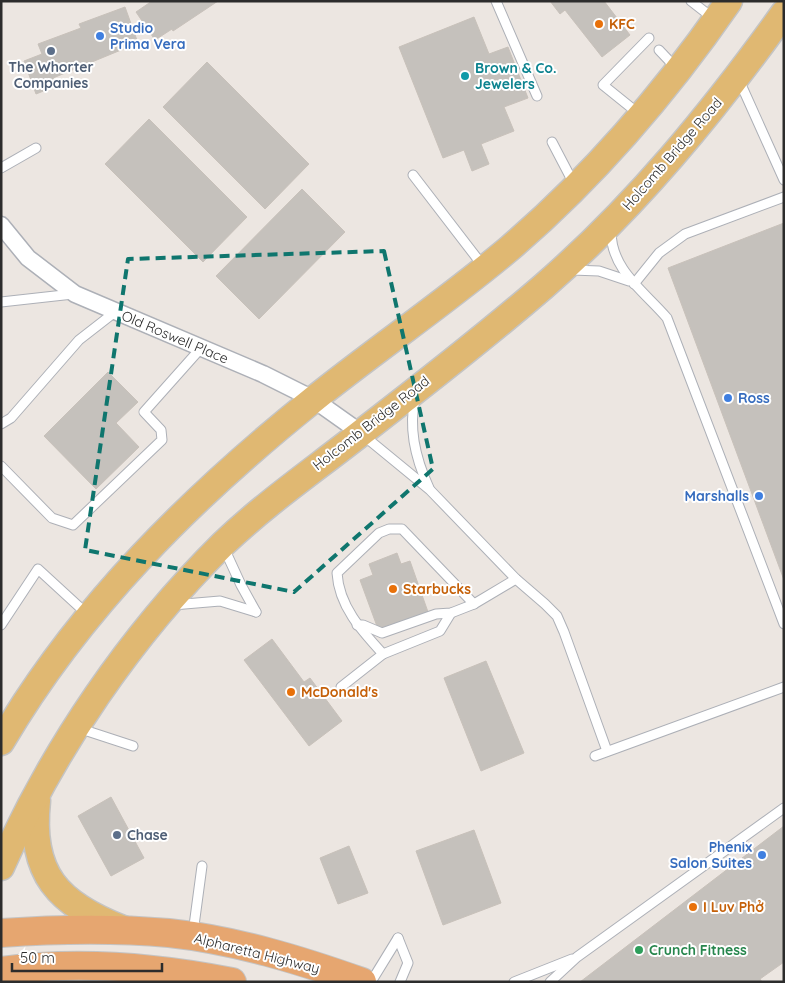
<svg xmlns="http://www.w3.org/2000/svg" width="785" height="983" font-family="Quicksand,sans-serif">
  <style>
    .building { fill: #c5c1bc; stroke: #c8c1ba }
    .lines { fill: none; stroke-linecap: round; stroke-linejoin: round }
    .service-casing { stroke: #adb0b7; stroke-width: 11 }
    .minor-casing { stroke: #adb0b7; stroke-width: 19 }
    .primary-casing { stroke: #c4c4c4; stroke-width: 29 }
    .trunk-casing { stroke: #c4c4c4; stroke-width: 30 }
    .service { stroke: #fff; stroke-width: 9 }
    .minor { stroke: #fff; stroke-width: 16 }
    .primary { stroke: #e0b872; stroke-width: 26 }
    .trunk { stroke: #e6a670; stroke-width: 28 }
    .marked { fill: none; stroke: #0f766e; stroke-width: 4; stroke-dasharray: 10 6; stroke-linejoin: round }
    .food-dot { fill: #e8710a; stroke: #fff; stroke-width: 2 }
    .shop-dot { fill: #3f7fe0; stroke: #fff; stroke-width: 2 }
    .service-dot { fill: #5c6f8a; stroke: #fff; stroke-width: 2 }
    .culture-dot { fill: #0f9aa8; stroke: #fff; stroke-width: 2 }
    .leisure-dot { fill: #2e9e5b; stroke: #fff; stroke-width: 2 }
    .labels { text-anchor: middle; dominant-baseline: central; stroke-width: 4; stroke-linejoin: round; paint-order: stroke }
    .food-label { font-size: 14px; font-weight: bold; fill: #c56008; stroke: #fff; text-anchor: start }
    .shop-label { font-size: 14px; font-weight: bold; fill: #366cbe; stroke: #fff; text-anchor: start }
    .service-label { font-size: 14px; font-weight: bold; fill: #4e5e75; stroke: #fff }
    .culture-label { font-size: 14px; font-weight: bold; fill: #0d838f; stroke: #fff; text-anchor: start }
    .street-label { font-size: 14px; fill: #2c2c2c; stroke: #fff }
    .leisure-label { font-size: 14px; font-weight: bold; fill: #27864d; stroke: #fff; text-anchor: start }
  </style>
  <rect width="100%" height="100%" fill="#ece6e1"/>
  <g class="building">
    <path d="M 152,1 L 218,1 L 173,31 L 172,29 L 155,40 L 136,12 Z"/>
    <path d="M 550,1 L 604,1 L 630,35 L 602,57 L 565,10 L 560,14 Z"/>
    <path d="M 125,7 L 138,43 L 53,78 L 56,86 L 36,94 L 24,61 L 42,54 L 38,44 L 81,28 L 79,24 Z"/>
    <path d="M 474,17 L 489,54 L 508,47 L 528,98 L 504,107 L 514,131 L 481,144 L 489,164 L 472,171 L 464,150 L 443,158 L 399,47 Z"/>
    <path d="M 207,62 L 309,164 L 265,209 L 163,107 Z"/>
    <path d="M 149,119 L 247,217 L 203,262 L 105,164 Z"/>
    <path d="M 302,189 L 345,232 L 259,319 L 216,276 Z"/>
    <path d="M 784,223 L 784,580 L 668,268 Z"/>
    <path d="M 108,372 L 138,402 L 116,423 L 139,447 L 96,489 L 44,436 Z"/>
    <path d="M 397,553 L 401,564 L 410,561 L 428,612 L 395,627 L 394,623 L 378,629 L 360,580 L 373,575 L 369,564 Z"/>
    <path d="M 272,639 L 304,682 L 310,678 L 342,721 L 309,746 L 244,660 Z"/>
    <path d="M 486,661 L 524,753 L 481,771 L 444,678 Z"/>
    <path d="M 111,797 L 144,858 L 111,876 L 78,816 Z"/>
    <path d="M 784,826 L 784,962 L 760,979 L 762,982 L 580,982 Z"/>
    <path d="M 474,830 L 501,903 L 443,925 L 416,851 Z"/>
    <path d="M 349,846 L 368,893 L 338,904 L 320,858 Z"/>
  </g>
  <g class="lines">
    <defs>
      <g id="service">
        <path d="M 496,1 L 537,96"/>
        <path d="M 691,1 L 714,19"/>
        <path d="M 659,50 L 676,68"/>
        <path d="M 739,80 L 784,180"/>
        <path d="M 639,114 L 603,85 L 649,38"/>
        <path d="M 552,142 L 574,184"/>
        <path d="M 1,168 L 36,148"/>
        <path d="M 413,175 L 483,266"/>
        <path d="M 611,231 C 611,270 644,291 667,318 L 784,624"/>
        <path d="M 572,270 L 599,271 L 629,281"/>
        <path d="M 634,284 L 659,253 L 685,234 L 784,197"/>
        <path d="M 1,302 L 73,294"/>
        <path d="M 415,399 C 408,430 416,460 429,488"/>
        <path d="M 1,424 L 11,418 L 79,340 L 115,312"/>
        <path d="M 363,435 L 430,490 L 516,579 L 545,604 L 557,616 L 564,632 L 607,751"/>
        <path d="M 1,466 L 52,518 L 73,525 L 162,440 L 161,430 L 144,412 L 201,348"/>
        <path d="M 224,548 L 241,585 L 256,612"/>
        <path d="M 173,605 L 220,601 L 256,612"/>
        <path d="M 1,625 L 38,569 L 87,614"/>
        <path d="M 357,625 L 363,625 L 382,633 L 436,614 L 451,613 L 474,604 L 516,579"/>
        <path d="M 383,654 C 361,630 339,606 337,573 L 379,533 L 389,529 L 402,529 L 474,604"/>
        <path d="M 341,687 L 383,654 L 440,631 L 451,613"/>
        <path d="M 78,728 L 133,746"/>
        <path d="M 595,756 L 784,687"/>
        <path d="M 193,933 L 202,866"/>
        <path d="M 398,938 L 408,963 L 400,982"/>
        <path d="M 371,982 L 398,938"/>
        <path d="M 514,982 L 572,959"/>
        <path d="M 550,982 L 577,957 L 784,808"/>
      </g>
      <path id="minor" d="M 1,225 L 28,258 L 75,294 L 263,374 L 313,399 L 361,433"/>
      <g id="primary">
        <path d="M 1,742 C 80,607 193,496 314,399 C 379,347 447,301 510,248 C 594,176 666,92 729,1"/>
        <path d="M 37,801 C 29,874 58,904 123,929"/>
        <path d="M 1,867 C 53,749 131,635 223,544 C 266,503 314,470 361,433 C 422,386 485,337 544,286 C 636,206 713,112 784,13"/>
      </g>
      <g id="trunk">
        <path d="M 1,933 C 57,929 113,928 169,933 C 235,940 300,960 362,982"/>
        <path d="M 1,971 C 78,960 156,967 232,982"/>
      </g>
    </defs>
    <use href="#service" class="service-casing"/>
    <use href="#minor" class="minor-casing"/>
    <use href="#primary" class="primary-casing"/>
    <use href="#trunk" class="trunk-casing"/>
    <use href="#service" class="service"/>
    <use href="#minor" class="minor"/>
    <use href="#primary" class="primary"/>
    <use href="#trunk" class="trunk"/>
  </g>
  <path class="marked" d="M 384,251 L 433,469 L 294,592 L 85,550 L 128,259 Z"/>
  <g class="food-dot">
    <circle cx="599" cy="24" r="5"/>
    <circle cx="393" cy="589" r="5"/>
    <circle cx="291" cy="692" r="5"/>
    <circle cx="693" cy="907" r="5"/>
  </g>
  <g class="shop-dot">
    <circle cx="100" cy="36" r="5"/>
    <circle cx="728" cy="398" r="5"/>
    <circle cx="759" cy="496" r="5"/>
    <circle cx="762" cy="855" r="5"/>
  </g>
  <g class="service-dot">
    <circle cx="51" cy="51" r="5"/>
    <circle cx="117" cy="835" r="5"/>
  </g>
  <circle class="culture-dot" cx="465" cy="76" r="5"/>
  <circle class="leisure-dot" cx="639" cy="950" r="5"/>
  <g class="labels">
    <g class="food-label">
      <text x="609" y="24">KFC</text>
      <text x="403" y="589">Starbucks</text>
      <text x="301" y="692">McDonald's</text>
      <text x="703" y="907">I Luv Phở</text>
    </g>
    <g class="shop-label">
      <text x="110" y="28">Studio<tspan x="110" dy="16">Prima Vera</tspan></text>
      <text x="738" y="398">Ross</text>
      <text x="749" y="496" text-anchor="end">Marshalls</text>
      <text x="752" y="847" text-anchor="end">Phenix<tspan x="752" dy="16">Salon Suites</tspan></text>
    </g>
    <g class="service-label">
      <text x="51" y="67">The Whorter<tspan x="51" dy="16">Companies</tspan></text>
      <text x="127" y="835" text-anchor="start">Chase</text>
    </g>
    <g class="culture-label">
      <text x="475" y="68">Brown &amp; Co.<tspan x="475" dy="16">Jewelers</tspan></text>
    </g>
    <g class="street-label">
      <text transform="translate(672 154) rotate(-49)">Holcomb Bridge Road</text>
      <text transform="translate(175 337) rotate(23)">Old Roswell Place</text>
      <text transform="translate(371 423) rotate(-38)">Holcomb Bridge Road</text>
      <text transform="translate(257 953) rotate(14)">Alpharetta Highway</text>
    </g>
    <g class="leisure-label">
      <text x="649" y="950">Crunch Fitness</text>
    </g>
  </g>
  <rect width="785" height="983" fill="none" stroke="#2c2c2c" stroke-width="5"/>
  <path d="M12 963v8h150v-8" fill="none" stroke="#2c2c2c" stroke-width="2.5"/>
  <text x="20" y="963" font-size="15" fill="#2c2c2c" stroke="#ffffff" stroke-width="4" paint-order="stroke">50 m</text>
</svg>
